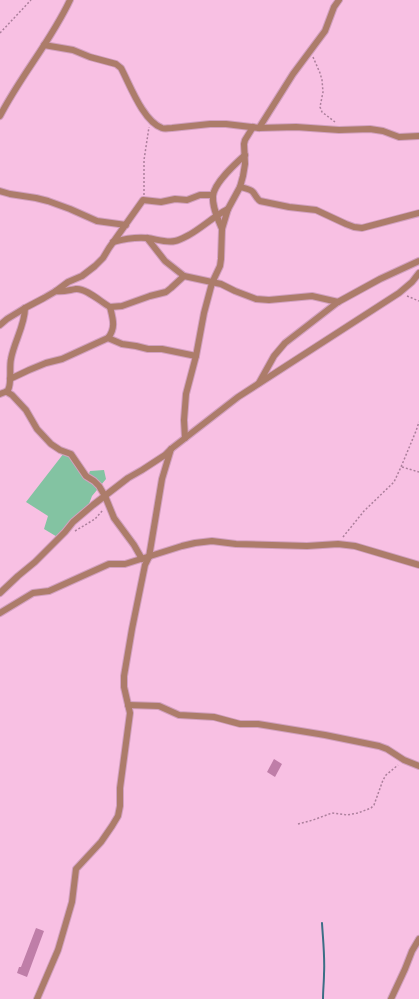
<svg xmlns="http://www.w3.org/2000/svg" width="419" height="999" font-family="Rubik,sans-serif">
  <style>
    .green { fill: #83c3a2 }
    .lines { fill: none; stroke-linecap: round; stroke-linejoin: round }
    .stream { stroke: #3c6e85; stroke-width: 2 }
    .building { fill: #bf7ea8 }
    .street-casing { stroke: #d2a0bf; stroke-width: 8 }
    .path { stroke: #ac7f9c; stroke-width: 1.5; stroke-dasharray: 2 2; stroke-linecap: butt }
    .street { stroke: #ac7c6a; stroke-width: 6 }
  </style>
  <rect width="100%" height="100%" fill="#f8c0e3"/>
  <path class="green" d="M 64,453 L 70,456 L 87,478 L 90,471 L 104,470 L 106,479 L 92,496 L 89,504 L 72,522 L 59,538 L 44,529 L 48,516 L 26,502 Z"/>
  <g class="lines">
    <path class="stream" d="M 322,923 C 323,940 325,957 324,974 C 324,982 323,990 323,999"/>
  </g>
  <g class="building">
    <path d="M 274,759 L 282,764 L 275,777 L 267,772 Z"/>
    <path d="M 36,928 L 44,931 L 27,977 L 17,973 L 19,967 L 21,967 Z"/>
  </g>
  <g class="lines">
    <defs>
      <g id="street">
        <path d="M 44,45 L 73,50 L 90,57 L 116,64 L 121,68 C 130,85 143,121 162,128 C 165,129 168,128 172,128 L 210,124 L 226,124 L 259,128 L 296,127 L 339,130 L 370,129 L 383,131 L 399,137 L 419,136"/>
        <path d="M 0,116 C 21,75 51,41 70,0"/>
        <path d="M 259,128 L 293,74 L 325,31 L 334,7 L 339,0"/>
        <path d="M 240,187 C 244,188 250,189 253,192 C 256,196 257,199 260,201 L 289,207 L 316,210 L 346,224 L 354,227 L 362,228 L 419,213"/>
        <path d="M 0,191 L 10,194 L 36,198 L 48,201 L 70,209 L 97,221 L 126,225"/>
        <path d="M 222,229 C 218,219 212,207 213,196 C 214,183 235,164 245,155"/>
        <path d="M 147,238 L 165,261 L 184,276"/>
        <path d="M 113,242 C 124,239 136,237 147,238 C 156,239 166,243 175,241 C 180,240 185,237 189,235 C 203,227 214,216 228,209"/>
        <path d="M 56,291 C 63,292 69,290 76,289 C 86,288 101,302 110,307 C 113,319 116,328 108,338 L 122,344 L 136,346 L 148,349 L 162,349 L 196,356"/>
        <path d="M 110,307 L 122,306 L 150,296 L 166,292 L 171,288 L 184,276 L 221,284 L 235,291 L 256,299 L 269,300 L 312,296 L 338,302"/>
        <path d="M 0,325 L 7,319 L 25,308 L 44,298 L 56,291 L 68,282 L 82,276 L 95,266 L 103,258 L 109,248 L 143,200 L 161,202 L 175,199 L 187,200 L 200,195 L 213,195"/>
        <path d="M 10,379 L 29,370 L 46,363 L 62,359 L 108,338"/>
        <path d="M 259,383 L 274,356 L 285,343 L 338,302 L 380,279 L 419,261"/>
        <path d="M 7,392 L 12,395 L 26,410 L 37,429 L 51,444 L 60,450 L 71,454 L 86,476 L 94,481 L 99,486 L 105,496 L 114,518 L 134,545 L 142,559"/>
        <path d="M 0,394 C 3,393 6,392 8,390 C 12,384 9,367 11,359 C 14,342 25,325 25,308"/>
        <path d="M 185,438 L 184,420 L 186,394 L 196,356 L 204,313 L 212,283 L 220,266 L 221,259 L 222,229 L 228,209 L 240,187 L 243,176 L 245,164 L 244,144 L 245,140 L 253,127"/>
        <path d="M 0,593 L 18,576 L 35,562 L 65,532 L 73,522 L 93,505 L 128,478 L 142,470 L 165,455 L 171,449 L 238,397 L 399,293 L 412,282 L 419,273"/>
        <path d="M 0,613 L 33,593 L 49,591 L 109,564 L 125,564 L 182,546 L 195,543 L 212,541 L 236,544 L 272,545 L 307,546 L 338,544 L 355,546 L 419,565"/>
        <path d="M 128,705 L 159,706 L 179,715 L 214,717 L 240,724 L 258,724 L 325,735 L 379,746 L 387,749 L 404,760 L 419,766"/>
        <path d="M 37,999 L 58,950 L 72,902 L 76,869 L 101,842 L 112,826 L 118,816 L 120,806 L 120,788 L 130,713 L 124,687 L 124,676 L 132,629 L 145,565 L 149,557 L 162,479 L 171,449"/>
        <path d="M 391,999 L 405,969 L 412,951 L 419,939"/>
      </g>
    </defs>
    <use href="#street" class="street-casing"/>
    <g class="path">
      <path d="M 0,33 L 31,0"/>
      <path d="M 313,57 L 320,73 L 322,80 L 323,92 L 320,107 L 322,112 L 335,122"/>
      <path d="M 144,195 L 144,160 L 149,127"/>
      <path d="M 407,296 L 419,301"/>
      <path d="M 402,467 L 419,472"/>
      <path d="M 75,531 L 95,519 L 103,510"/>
      <path d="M 343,537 L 364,511 L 394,482 L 401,467 L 416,431 L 419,422"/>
      <path d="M 298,824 L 313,820 L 332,813 L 347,815 L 358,813 L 371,808 L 374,805 L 383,780 L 386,775 L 398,765"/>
    </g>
    <use href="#street" class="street"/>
  </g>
</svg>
